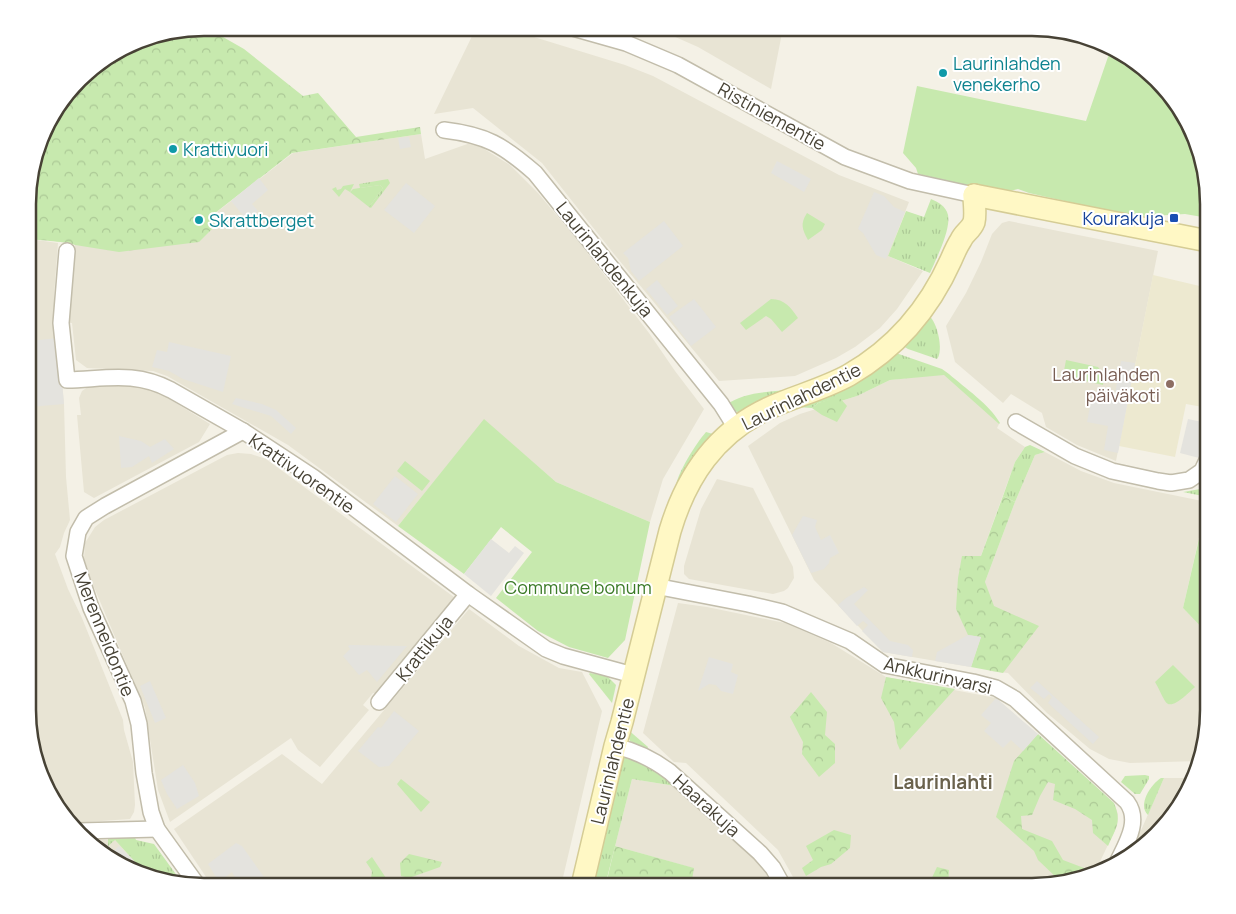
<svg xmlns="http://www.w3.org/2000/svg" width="1236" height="914" font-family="Manrope,sans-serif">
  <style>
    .residential { fill: #e8e4d4 }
    .education { fill: #ede9d0 }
    .grass { fill: url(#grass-tufts) }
    .forest { fill: url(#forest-crowns) }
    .park { fill: #c7e9ae }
    .parking { fill: #e4e3de }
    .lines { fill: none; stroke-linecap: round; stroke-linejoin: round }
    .street-casing { stroke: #c2bdab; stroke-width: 18 }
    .secondary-casing { stroke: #d5cc95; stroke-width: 24 }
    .street { stroke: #fff; stroke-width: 15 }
    .secondary { stroke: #fff8c5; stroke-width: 21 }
    .culture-dot { fill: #0f9aa8; stroke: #fff; stroke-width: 2 }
    .transit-dot { fill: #1a4fb4; stroke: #fff; stroke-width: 2 }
    .education-dot { fill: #8d6e63; stroke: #fff; stroke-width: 2 }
    .labels { text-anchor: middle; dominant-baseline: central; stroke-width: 4; stroke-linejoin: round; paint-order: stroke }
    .culture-label { font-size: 18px; fill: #0d838f; stroke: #fff; text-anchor: start }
    .street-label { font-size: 18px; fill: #474235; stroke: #fff }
    .transit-label { font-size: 18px; fill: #164399; stroke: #fff; text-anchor: end }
    .education-label { font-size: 18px; fill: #785e54; stroke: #fff; text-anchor: end }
    .park-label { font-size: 18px; fill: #3b7a27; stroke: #fff }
    .neighbourhood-label { font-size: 19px; font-weight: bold; fill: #6a624c; stroke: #fff }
    .rim { fill: none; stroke: #474235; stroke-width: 2.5 }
  </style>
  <defs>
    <pattern id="grass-tufts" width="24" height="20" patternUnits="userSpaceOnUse" patternTransform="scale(1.25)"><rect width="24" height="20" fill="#c7e9ae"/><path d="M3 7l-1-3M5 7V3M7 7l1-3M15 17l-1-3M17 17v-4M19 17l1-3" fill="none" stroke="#acc996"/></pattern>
    <pattern id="forest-crowns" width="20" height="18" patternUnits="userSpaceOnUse" patternTransform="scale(1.25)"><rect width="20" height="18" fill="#c7e9ae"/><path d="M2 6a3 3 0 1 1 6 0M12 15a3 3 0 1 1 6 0" fill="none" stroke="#acc996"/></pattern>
  </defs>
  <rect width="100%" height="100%" fill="#f4f1e6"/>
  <g class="residential">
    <path d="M 205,28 L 227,28 L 223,37 L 183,31 Z"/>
    <path d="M 476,28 L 505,28 L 625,65 L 653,76 L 839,175 L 909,202 L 888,256 L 923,271 L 897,309 L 880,328 L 855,347 L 836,358 L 795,376 L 719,381 L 614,254 L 542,163 L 473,108 L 434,114 Z"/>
    <path d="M 655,28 L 783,28 L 771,89 L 698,47 Z"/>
    <path d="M 421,134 L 425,159 L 473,142 L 510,165 L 538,193 L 579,242 L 649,333 L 675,371 L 704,409 L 663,479 L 650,522 L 556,482 L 484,420 L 398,526 L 288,445 L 167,376 L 153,371 L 87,368 L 76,360 L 72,323 L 68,323 L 75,245 L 89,246 L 209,218 L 293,153 Z"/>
    <path d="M 1009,221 L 1158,251 L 1116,461 L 1077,445 L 1046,427 L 1042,413 L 1011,394 L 1003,403 L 955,362 L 946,326 L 966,293 L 981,262 L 992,234 L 1002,223 Z"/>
    <path d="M 29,239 L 58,243 L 54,295 L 64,404 L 66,477 L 70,520 L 64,533 L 60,547 L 55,554 L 68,589 L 82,618 L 123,720 L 124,730 L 133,762 L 135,805 L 134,812 L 130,819 L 73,823 L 46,788 L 28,721 Z"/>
    <path d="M 944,374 L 992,416 L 999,424 L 997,428 L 1025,447 L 1015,462 L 970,586 L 987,625 L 971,667 L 883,652 L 814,580 L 748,446 L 780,423 L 800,414 L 857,396 L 890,380 Z"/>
    <path d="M 113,385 L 137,386 L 153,391 L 166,397 L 210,424 L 199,442 L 94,498 L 84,492 L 77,415 L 81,415 L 79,398 L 82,391 L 88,387 Z"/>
    <path d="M 1045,452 L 1081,471 L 1114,483 L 1207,502 L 1183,608 L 1208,634 L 1208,721 L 1199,761 L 1130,763 L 1109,759 L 1090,749 L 1047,713 L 1008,673 L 990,671 L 985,582 L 1015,502 L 1035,455 Z"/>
    <path d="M 238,453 L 251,454 L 266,459 L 458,600 L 379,694 L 373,693 L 363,705 L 369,710 L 320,767 L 298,750 L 291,738 L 170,822 L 158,790 L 145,708 L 88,573 L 84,559 L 85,543 L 95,527 L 104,520 L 227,455 Z"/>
    <path d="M 717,479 L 753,488 L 793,567 L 794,578 L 788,588 L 784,591 L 773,594 L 689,579 L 684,574 L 684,566 L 701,509 Z"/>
    <path d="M 678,603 L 707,607 L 785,623 L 831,643 L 886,677 L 996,698 L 1114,803 L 1118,814 L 1117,826 L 1095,872 L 1031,886 L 798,886 L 778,850 L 686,763 L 674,762 L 643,733 Z"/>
    <path d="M 469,609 L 519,646 L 559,668 L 582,672 L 602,711 L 561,886 L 212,886 L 174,829 L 282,754 L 322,784 Z"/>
    <path d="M 1164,778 L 1195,778 L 1165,826 L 1132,851 Z"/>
    <path d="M 632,779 L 675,786 L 760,861 L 772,886 L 691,886 L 693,868 L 615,846 Z"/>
    <path d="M 85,839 L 115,840 L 147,875 L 137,873 L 88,843 Z"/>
  </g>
  <path class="education" d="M 1153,275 L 1208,288 L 1208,408 L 1186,404 L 1175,457 L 1119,446 Z"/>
  <g class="grass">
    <path d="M 388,179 L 390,183 L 371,208 L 369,207 L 383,188 L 380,185 L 360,188 L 359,184 Z"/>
    <path d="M 354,184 L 350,192 L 345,189 L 339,197 L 332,189 L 336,187 L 337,190 L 341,189 L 343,186 Z"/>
    <path d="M 931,199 C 938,202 946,206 948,215 C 951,230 936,259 930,273 L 888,256 L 906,211 L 924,217 Z"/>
    <path d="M 929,316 C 937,321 944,351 937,359 L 908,349 L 903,346 Z"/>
    <path d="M 896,353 L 942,369 L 949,374 C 965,388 989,404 1000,423 L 999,424 L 944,375 L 890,380 L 857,396 L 841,401 L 840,398 L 818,403 L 812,408 L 797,407 C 832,392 867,379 896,353 Z"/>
    <path d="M 794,389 L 741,413 L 731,410 L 726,405 C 745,391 772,392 794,389 Z"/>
    <path d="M 706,432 L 713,434 L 676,488 C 675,476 697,442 706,432 Z"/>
    <path d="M 1030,445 L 1045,452 L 1035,455 L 1015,502 L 1003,496 L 1015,462 L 1025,447 Z"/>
    <path d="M 1206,488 L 1208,489 L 1208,497 L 1183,492 Z"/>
    <path d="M 590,673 L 607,676 L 616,685 L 612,703 L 589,674 Z"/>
    <path d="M 626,728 L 648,747 L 647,750 L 630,741 Z"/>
    <path d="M 628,755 L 661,773 L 675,786 L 632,779 L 605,886 L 590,886 L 621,760 Z"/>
    <path d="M 1145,775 L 1149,776 L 1149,779 L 1140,794 L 1135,794 L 1121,782 L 1125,776 Z"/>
    <path d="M 1161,778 L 1164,778 L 1148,815 C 1137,805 1151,784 1161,778 Z"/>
    <path d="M 134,835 L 136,840 L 154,844 L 183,884 L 147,875 L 115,840 L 108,846 L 108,838 Z"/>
  </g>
  <g class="forest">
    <path d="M 183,31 L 223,37 L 244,49 L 303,96 L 318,93 L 356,137 L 420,127 L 421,134 L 292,153 L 210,217 L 216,225 L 199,242 L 119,252 L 75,245 C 70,242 38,240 29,239 L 29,181 L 51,116 L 88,71 L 147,37 Z"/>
    <path d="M 839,397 L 847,406 L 837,422 L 822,415 L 812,408 L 818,403 Z"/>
    <path d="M 1003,496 L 1015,502 L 985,582 L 994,606 L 1039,626 L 1003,673 L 971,667 L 981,637 L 968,635 L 956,609 L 958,578 L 962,556 L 981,556 Z"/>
    <path d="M 886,677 L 955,689 L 900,750 L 897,743 L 894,722 L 881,698 Z"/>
    <path d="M 811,692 L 827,712 L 825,735 L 835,744 L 835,763 L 819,777 L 802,754 L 803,742 L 790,717 Z"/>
    <path d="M 1038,734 L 1114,803 C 1122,822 1116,828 1108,846 L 1093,833 L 1092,820 L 1075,809 L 1053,800 L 1055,784 L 1048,782 L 1040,796 L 1032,815 L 1021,816 L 1022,829 L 1052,841 L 1063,860 L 1084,868 L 1087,874 L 1059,880 L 1038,860 L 1034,851 L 996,817 L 1014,761 Z"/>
    <path d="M 834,830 L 851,835 L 850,848 L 831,864 L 821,867 L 806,876 L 802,868 L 813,860 L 806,846 Z"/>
    <path d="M 615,846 L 694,868 L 691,886 L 615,886 L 606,884 Z"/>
    <path d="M 409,854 L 442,862 L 440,867 L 409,878 L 401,876 L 400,863 Z"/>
    <path d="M 372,857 L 386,878 L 381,886 L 370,886 L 372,871 L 366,862 Z"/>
    <path d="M 937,867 L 949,870 L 948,886 L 928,886 Z"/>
  </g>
  <g class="park">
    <path d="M 1117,52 L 1148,71 L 1190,127 L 1208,204 L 1208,218 L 1185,214 L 1135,217 L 1029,193 L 1018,189 L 1002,193 L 918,174 L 916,168 L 903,153 L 917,86 L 1086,121 L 1109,54 Z"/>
    <path d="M 380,185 L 383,188 L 369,207 L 350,192 L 353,189 Z"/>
    <path d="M 807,213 L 825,224 L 822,230 L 808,240 C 802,229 800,224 807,213 Z"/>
    <path d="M 771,299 C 785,299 791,308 798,318 L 782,332 L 771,319 L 766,316 L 746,330 L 740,323 Z"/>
    <path d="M 1066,360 L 1098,367 L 1104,375 L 1103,385 L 1063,376 Z"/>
    <path d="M 484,419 L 556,482 L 650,522 L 625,640 L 608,658 L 569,647 L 538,631 L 496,598 L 532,552 L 501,527 L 464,574 L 398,526 Z"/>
    <path d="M 405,461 L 430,481 L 422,491 L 397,471 Z"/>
    <path d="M 1208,500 L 1208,634 L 1183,608 Z"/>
    <path d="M 1173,665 L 1195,687 C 1188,693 1171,712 1165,701 C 1161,695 1159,688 1155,682 Z"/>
    <path d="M 401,779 L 430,802 L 421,812 L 397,784 Z"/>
  </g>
  <g class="parking">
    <path d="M 409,137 L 411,147 L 400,149 L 398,138 Z"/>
    <path d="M 777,161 L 811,179 L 804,192 L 771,173 Z"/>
    <path d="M 259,178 L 268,190 L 252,204 L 258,211 L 247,220 L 231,201 Z"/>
    <path d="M 406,183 L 435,206 L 414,233 L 384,210 Z"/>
    <path d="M 874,192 L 884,196 L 894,207 L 905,212 L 886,259 L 876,255 L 863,233 L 858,229 Z"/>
    <path d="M 664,221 L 683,246 L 639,281 L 631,271 L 628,258 L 623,253 Z"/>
    <path d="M 657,280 L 678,306 L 667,315 L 646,289 Z"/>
    <path d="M 694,299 L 716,327 L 691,346 L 669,317 Z"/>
    <path d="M 58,338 L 64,404 L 29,407 L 29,341 Z"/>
    <path d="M 169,342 L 231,356 L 223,392 L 183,379 L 169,371 L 152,367 L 157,350 L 167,352 Z"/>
    <path d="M 1121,361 L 1135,363 L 1118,453 L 1104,450 L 1108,426 L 1087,422 L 1092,396 L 1114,400 Z"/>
    <path d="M 236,398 L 262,404 L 276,410 L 296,428 L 291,434 L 271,416 L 232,404 Z"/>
    <path d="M 1188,419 L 1207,423 L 1199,458 L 1180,453 Z"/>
    <path d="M 119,436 L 141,441 L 150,447 L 165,439 L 174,449 L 152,463 L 149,456 L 132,467 L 121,468 Z"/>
    <path d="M 395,476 L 418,494 L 396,522 L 373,504 Z"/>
    <path d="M 803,516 L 817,520 L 815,527 L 821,540 L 830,535 L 839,553 L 830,558 L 829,563 L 824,569 L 811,573 L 792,535 Z"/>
    <path d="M 491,539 L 509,553 L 515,546 L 524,553 L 491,596 L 464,574 Z"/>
    <path d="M 864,587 L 868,590 L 854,604 L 890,641 L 908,645 L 913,650 L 912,657 L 883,652 L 862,631 L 868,625 L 863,621 L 857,626 L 838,605 L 846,598 Z"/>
    <path d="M 968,635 L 981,637 L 971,667 L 935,661 L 937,652 Z"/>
    <path d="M 350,645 L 407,646 L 377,682 L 367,670 L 359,675 L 343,656 L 350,649 L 348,646 Z"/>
    <path d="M 709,657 L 733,664 L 731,672 L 738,675 L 733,694 L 721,691 L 716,685 L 709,684 L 698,691 Z"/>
    <path d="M 150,681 L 166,718 L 155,723 L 140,686 Z"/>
    <path d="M 1037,681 L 1099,737 L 1093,744 L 1048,703 L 1052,697 L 1049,694 L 1044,699 L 1030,688 Z"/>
    <path d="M 996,698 L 1038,734 L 1023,751 L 1011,740 L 1003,748 L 984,731 L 991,723 L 981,715 Z"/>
    <path d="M 394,711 L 419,731 L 389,766 L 379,767 L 358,751 L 378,727 L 381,728 Z"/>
    <path d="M 183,765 L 195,783 L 199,796 L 177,809 L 167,794 L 161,780 Z"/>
    <path d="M 236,843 L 242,846 L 266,880 L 258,886 L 240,886 L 232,872 L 219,882 L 208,864 Z"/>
    <path d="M 119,846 L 133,860 L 126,866 L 111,857 L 113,852 Z"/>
  </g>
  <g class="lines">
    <defs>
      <g id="street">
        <path d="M 573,28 L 626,43 L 678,65 L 845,157 L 910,181 L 974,195"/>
        <path d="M 444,130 C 486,135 503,145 535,173 L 721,404 L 736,428"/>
        <path d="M 67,251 L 61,323 L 67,380 C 106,379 135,371 171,390 L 243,431 L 313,477 L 468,594 L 546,649 L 563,656 L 633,675"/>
        <path d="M 1016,422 L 1075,456 L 1112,471 L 1158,481 L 1171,483 L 1189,480 L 1202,471 L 1208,458"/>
        <path d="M 655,586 L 748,604 L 782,612 L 850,641 L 885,665 L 973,682 L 996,688 L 1015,699 L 1127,802 C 1141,821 1126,844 1117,863"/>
        <path d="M 379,702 L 468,594"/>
        <path d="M 615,746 C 636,751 653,759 670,772 L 760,853 L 773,868 L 783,886"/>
        <path d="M 79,831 L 157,829"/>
        <path d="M 198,886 L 157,829 L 151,812 L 144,773 L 139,724 L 133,701 L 91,608 L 74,556 L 78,532 L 86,518 L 105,506 L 243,431"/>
      </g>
      <g id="secondary">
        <path d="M 974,195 L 1208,241"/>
        <path d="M 582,886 L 615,746 L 622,722 L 670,531 C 686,477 715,433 769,408 C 795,396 824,389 849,375 C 896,348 929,309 951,260 C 954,253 957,246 961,240 C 964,233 971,230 974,222 C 976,214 974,203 974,195"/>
      </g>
    </defs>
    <use href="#street" class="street-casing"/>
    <use href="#secondary" class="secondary-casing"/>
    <use href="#street" class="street"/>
    <use href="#secondary" class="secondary"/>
  </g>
  <g class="culture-dot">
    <circle cx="943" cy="73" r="5"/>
    <circle cx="173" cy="149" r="5"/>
    <circle cx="199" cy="220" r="5"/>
  </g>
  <rect class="transit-dot" x="1169" y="213" width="10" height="10" rx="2.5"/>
  <circle class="education-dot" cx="1170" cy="384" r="5"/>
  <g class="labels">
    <g class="culture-label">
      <text x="953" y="63">Laurinlahden<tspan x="953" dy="21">venekerho</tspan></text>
      <text x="183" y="149">Krattivuori</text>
      <text x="209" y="220">Skrattberget</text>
    </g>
    <g class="street-label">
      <text transform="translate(772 116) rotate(29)">Ristiniementie</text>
      <text transform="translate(605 259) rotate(51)">Laurinlahdenkuja</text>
      <text transform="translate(801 396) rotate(-26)">Laurinlahdentie</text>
      <text transform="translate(302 473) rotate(35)">Krattivuorentie</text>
      <text transform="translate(105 634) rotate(68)">Merenneidontie</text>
      <text transform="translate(424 648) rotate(-51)">Krattikuja</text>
      <text transform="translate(938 675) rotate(13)">Ankkurinvarsi</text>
      <text transform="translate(612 761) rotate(-76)">Laurinlahdentie</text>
      <text transform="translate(707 805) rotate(42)">Haarakuja</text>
    </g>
    <g class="transit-label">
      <text x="1164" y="218">Kourakuja</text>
    </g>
    <g class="education-label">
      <text x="1160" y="374">Laurinlahden<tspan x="1160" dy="21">päiväkoti</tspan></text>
    </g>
    <g class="park-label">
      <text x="578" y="587">Commune bonum</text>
    </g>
    <g class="neighbourhood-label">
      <text x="943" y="782">Laurinlahti</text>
    </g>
  </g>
  <path d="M0 0H1236V914H0ZM204 36H1032A168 168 0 0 1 1200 204V710A168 168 0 0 1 1032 878H204A168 168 0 0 1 36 710V204A168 168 0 0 1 204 36Z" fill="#fff" fill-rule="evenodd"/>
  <path class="rim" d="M204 36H1032A168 168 0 0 1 1200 204V710A168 168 0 0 1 1032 878H204A168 168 0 0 1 36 710V204A168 168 0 0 1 204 36Z"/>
</svg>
